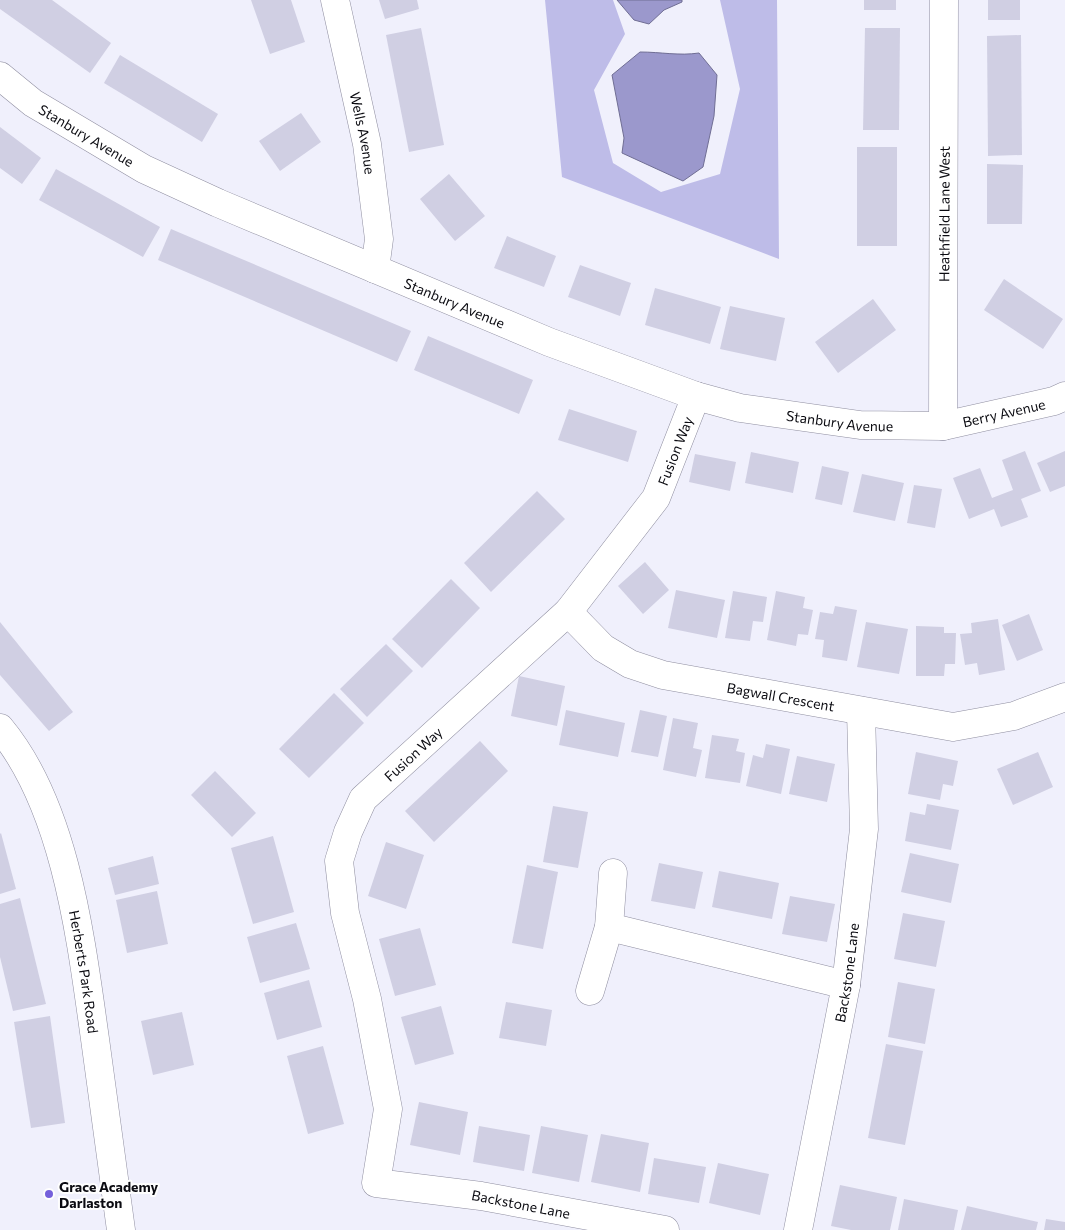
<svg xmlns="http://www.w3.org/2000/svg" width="1065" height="1230" font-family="Commissioner,sans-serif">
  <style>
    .green { fill: #bebce8 }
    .water { fill: #9b98cc; stroke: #706e94 }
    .building { fill: #d0cfe3 }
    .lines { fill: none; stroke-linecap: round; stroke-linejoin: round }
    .street-casing { stroke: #8f8ea0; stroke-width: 29 }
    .street { stroke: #fff; stroke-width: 28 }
    .poi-dot { fill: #7560db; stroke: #fefefe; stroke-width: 2 }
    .labels { text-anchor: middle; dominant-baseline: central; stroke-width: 4; stroke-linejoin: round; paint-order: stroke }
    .street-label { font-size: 14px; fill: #0b0b11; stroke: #fefefe }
    .poi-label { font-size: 14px; font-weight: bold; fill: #0b0b11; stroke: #fefefe; text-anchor: start }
  </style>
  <rect width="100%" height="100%" fill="#f0f0fc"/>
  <path class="green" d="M 545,0 L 613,0 L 625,34 L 594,90 L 613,163 L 661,192 L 720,174 L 740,89 L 720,0 L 777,0 L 779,259 L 562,177 Z"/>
  <g class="water">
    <path d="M 617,0 L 682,0 L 682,2 L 664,10 L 649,24 L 634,20 Z"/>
    <path d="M 640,52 C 661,52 679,56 699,53 L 717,75 L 714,116 L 703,167 L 683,181 L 622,153 L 624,138 L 612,75 Z"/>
  </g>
  <g class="building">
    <path d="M 0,0 L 52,0 L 111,43 L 90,73 L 0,9 Z"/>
    <path d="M 251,0 L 291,0 L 305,42 L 270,54 Z"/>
    <path d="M 379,0 L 417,0 L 419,9 L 385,19 Z"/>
    <rect x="864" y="0" width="32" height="10"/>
    <rect x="988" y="0" width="32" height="20"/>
    <path d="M 421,28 L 444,145 L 409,152 L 386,35 Z"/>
    <path d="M 865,28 L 900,28 L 899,130 L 863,130 Z"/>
    <path d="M 1021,35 L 1022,155 L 988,156 L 987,36 Z"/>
    <path d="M 120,55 L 218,114 L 202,142 L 104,83 Z"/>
    <path d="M 301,113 L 321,142 L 280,171 L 259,141 Z"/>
    <path d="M 0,127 L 41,158 L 22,184 L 0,168 Z"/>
    <rect x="857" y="147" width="40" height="99"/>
    <path d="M 987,164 L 1023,165 L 1022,224 L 987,224 Z"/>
    <path d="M 56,169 L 160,227 L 143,257 L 39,200 Z"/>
    <path d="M 449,174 L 485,216 L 455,241 L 420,199 Z"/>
    <path d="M 171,229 L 411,331 L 397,362 L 158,260 Z"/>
    <path d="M 507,236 L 556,256 L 544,287 L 494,268 Z"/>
    <path d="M 580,265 L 631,283 L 620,316 L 568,297 Z"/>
    <path d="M 1004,279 L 1063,319 L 1043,349 L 984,310 Z"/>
    <path d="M 655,288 L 721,307 L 710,344 L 645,325 Z"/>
    <path d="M 873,299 L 896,330 L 838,373 L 815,342 Z"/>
    <path d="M 730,306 L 785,318 L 776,361 L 720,349 Z"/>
    <path d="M 428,336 L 533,380 L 519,414 L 414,370 Z"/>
    <path d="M 569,409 L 637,431 L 628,462 L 558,440 Z"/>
    <path d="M 1025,451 L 1041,491 L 1021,499 L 1028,517 L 1001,527 L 994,509 L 969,519 L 953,478 L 980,468 L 992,498 L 1005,493 L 1013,490 L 1002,460 Z"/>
    <path d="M 1065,451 L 1065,486 L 1050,492 L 1037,463 Z"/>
    <path d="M 751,452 L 799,462 L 793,493 L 745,483 Z"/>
    <path d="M 695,454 L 736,462 L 730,491 L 689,482 Z"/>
    <path d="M 822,466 L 849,472 L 842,505 L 815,499 Z"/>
    <path d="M 862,474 L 904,483 L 895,521 L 853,512 Z"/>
    <path d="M 914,485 L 942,489 L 935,528 L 907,523 Z"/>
    <path d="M 537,491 L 565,519 L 491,592 L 464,563 Z"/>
    <path d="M 645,562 L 669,590 L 643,614 L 618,586 Z"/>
    <path d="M 451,579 L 480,608 L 422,668 L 392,639 Z"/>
    <path d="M 676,590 L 725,600 L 717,638 L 668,628 Z"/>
    <path d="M 733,591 L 767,597 L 763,622 L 753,621 L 750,641 L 725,638 Z"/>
    <path d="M 776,591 L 805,597 L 803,608 L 813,610 L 808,635 L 798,634 L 796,646 L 767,640 Z"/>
    <path d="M 835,606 L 857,610 L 847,661 L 822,657 L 824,640 L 815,639 L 820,612 L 833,614 Z"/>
    <path d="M 1029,614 L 1043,650 L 1017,661 L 1002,625 Z"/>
    <path d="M 998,619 L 1005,670 L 979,675 L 977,663 L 965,665 L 960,634 L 972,633 L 971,623 Z"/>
    <path d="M 0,622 L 73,712 L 49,731 L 0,675 Z"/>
    <path d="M 866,622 L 908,629 L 899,674 L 857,667 Z"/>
    <path d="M 916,626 L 944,627 L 944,633 L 956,633 L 955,664 L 945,664 L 944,676 L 916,676 Z"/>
    <path d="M 386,644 L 413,671 L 367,717 L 340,689 Z"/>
    <path d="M 519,676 L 565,686 L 557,726 L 511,716 Z"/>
    <path d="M 334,693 L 364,723 L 309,778 L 279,749 Z"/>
    <path d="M 566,710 L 625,723 L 618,757 L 559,745 Z"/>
    <path d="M 640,710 L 667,716 L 658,757 L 631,752 Z"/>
    <path d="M 673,718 L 698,723 L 693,748 L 702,750 L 696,777 L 663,770 Z"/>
    <path d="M 712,735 L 739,739 L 736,751 L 745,753 L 740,783 L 705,778 Z"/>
    <path d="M 480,741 L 508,771 L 434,842 L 405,811 Z"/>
    <path d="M 766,744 L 790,749 L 781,794 L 746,786 L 753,755 L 763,758 Z"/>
    <path d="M 916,752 L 958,761 L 953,786 L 943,784 L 940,800 L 908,794 Z"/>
    <path d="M 1038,752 L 1053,787 L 1013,805 L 997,769 Z"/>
    <path d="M 797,756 L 835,764 L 827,802 L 789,794 Z"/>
    <path d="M 215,771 L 256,813 L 232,837 L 191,795 Z"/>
    <path d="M 927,804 L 959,810 L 951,850 L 905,841 L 910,812 L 925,815 Z"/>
    <path d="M 553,806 L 588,812 L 578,868 L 543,862 Z"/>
    <path d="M 1,833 L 16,889 L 0,894 L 0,834 Z"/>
    <path d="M 273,836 L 294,912 L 253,924 L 231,848 Z"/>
    <path d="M 386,842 L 424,855 L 406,909 L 368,896 Z"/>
    <path d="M 910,853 L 959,864 L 951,903 L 901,892 Z"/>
    <path d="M 153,856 L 159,884 L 115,895 L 108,868 Z"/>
    <path d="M 659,863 L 703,872 L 695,909 L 651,901 Z"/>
    <path d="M 527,865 L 558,872 L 543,949 L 512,943 Z"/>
    <path d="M 719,871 L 779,883 L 772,919 L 712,907 Z"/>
    <path d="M 157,891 L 168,944 L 127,953 L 116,900 Z"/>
    <path d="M 790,896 L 835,904 L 827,942 L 782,934 Z"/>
    <path d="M 20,898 L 46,1004 L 13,1011 L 0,957 L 0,904 Z"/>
    <path d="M 903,913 L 945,921 L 936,967 L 894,959 Z"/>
    <path d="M 296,923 L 310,969 L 260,983 L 247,937 Z"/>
    <path d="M 420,928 L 436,985 L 395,996 L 379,939 Z"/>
    <path d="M 309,980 L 322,1027 L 277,1040 L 264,993 Z"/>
    <path d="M 898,982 L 935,989 L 925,1044 L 888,1037 Z"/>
    <path d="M 506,1002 L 552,1010 L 546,1046 L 499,1038 Z"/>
    <path d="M 441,1006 L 454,1054 L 415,1065 L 401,1017 Z"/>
    <path d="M 182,1012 L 194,1065 L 153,1075 L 141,1021 Z"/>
    <path d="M 50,1016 L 65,1123 L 31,1128 L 14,1022 Z"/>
    <path d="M 886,1044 L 923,1051 L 905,1145 L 868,1138 Z"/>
    <path d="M 323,1046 L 344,1124 L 308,1134 L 287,1056 Z"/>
    <path d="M 419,1102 L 468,1112 L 460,1155 L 410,1145 Z"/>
    <path d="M 479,1126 L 530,1135 L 524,1171 L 473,1162 Z"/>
    <path d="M 541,1126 L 588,1135 L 579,1182 L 532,1173 Z"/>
    <path d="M 601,1134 L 649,1143 L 640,1192 L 591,1182 Z"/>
    <path d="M 654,1158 L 706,1167 L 699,1203 L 648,1194 Z"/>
    <path d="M 718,1163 L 769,1174 L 760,1215 L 709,1203 Z"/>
    <path d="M 840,1185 L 897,1197 L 890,1230 L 851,1230 L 831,1226 Z"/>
    <path d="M 904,1199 L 958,1210 L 954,1230 L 898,1230 Z"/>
    <path d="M 967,1206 L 1038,1222 L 1036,1230 L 961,1230 Z"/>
    <path d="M 1046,1219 L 1065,1222 L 1065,1230 L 1044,1230 Z"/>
  </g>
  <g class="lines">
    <defs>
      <g id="street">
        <path id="s1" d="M 335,0 L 367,144 L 379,239 L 375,269"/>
        <path id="s2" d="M 0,76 L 33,103 L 144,169 L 218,203 L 549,342 L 696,396 L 740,408 L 860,425 L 943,426 L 1054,401 L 1065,396"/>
        <path id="s3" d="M 943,426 L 944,0"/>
        <path id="s4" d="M 568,612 L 603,648 L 630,664 L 663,675 L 953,727 L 1014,716 L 1065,697"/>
        <path id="s5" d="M 0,728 C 66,807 81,940 95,1039 C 103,1102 112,1166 121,1230"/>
        <path d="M 609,927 L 846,985"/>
        <path d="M 590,991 L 609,927 L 613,873"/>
        <path id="s6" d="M 665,1230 L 481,1196 L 376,1183 L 388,1109 L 367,999 L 345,913 L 339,861 L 348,832 L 363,799 L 568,612 L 656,498 L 696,396"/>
        <path id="s7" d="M 798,1230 L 846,985 L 864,829 L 861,711"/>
      </g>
    </defs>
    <use href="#street" class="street-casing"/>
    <use href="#street" class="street"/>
  </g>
  <circle class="poi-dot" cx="49" cy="1194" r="5"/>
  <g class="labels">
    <g class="street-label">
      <text stroke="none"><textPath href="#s2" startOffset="105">Stanbury Avenue</textPath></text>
      <text stroke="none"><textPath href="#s1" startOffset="136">Wells Avenue</textPath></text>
      <text stroke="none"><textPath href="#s3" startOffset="212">Heathfield Lane West</textPath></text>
      <text stroke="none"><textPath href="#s2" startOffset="510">Stanbury Avenue</textPath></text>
      <text stroke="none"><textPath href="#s2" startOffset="1081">Berry Avenue</textPath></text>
      <text stroke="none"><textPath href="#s2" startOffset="915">Stanbury Avenue</textPath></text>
      <text stroke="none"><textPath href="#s6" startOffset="1160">Fusion Way</textPath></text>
      <text stroke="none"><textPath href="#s4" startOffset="236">Bagwall Crescent</textPath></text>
      <text stroke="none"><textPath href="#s6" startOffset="755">Fusion Way</textPath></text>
      <text stroke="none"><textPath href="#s5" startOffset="261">Herberts Park Road</textPath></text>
      <text stroke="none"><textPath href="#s7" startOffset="262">Backstone Lane</textPath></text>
      <text transform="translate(521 1204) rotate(11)">Backstone Lane</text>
    </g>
    <g class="poi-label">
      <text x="59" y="1186">Grace Academy<tspan x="59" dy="16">Darlaston</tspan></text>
    </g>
  </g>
</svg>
